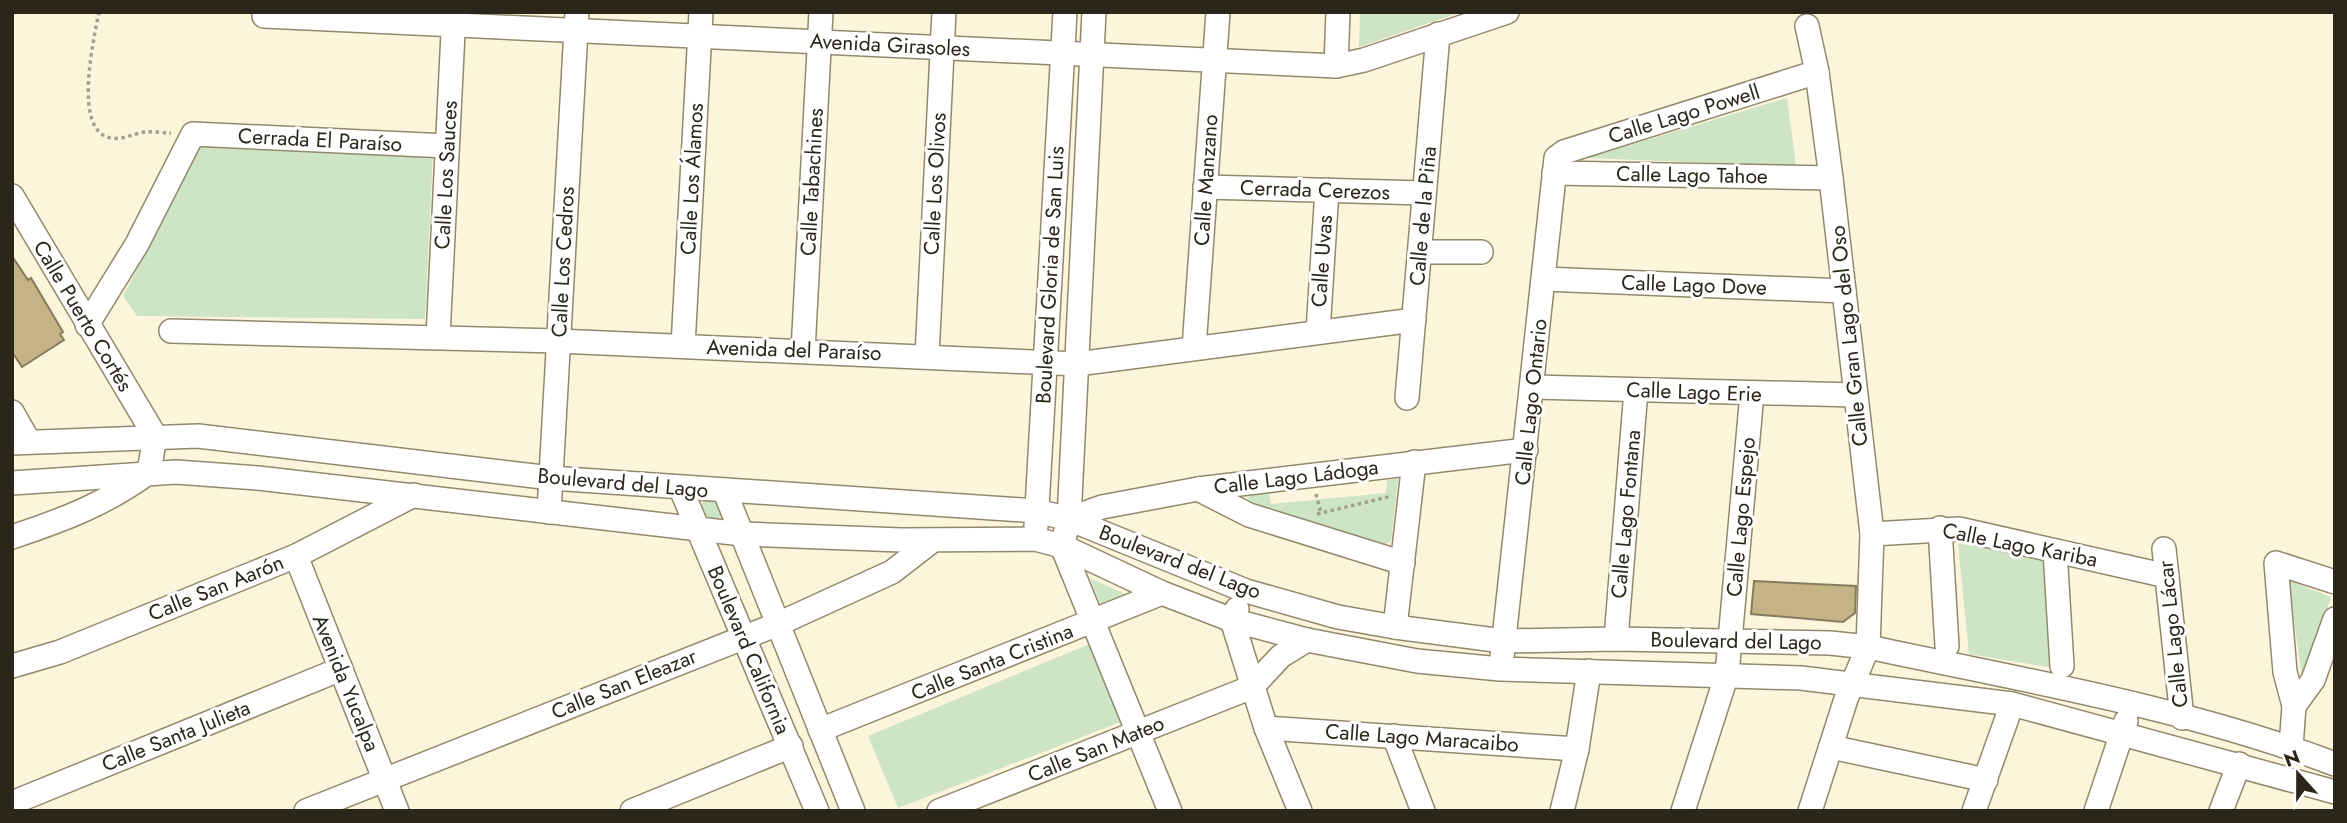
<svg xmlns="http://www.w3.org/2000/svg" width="2347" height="823" font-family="Jost,sans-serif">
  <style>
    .green { fill: #cde4c5 }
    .building { fill: #c3b385; stroke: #857c5f; stroke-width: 2 }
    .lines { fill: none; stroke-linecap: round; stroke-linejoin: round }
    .minor-casing { stroke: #92896c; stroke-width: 26 }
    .path { stroke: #a69f8b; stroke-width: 3.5; stroke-dasharray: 3.5 3.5; stroke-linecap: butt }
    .minor { stroke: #fff; stroke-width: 23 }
    .labels { text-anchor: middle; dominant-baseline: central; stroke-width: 6; stroke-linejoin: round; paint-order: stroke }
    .street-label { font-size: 21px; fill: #2a261a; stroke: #fff }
  </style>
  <rect width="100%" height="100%" fill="#fdf5db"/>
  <g class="green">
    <path d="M 1360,12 L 1461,12 L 1359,47 Z"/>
    <path d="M 1787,98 L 1796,166 L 1587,158 Z"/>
    <path d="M 203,143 L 433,154 L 425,319 L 137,316 L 123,296 Z"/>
    <path d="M 1398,479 L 1391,541 L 1386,544 L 1327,530 L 1250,502 L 1248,498 L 1251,494 L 1269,493 L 1271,504 L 1386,493 L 1387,480 Z"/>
    <circle cx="711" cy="510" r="11"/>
    <path d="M 1957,533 L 2051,553 L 2066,670 L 1969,654 Z"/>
    <path d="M 1090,578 L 1127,595 L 1100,604 Z"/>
    <path d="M 2289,581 L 2331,597 L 2302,680 Z"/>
    <path d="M 1092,643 L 1126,720 L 898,808 L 868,736 Z"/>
  </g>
  <g class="building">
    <path d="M 12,256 L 28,280 L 31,278 L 63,332 L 60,334 L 64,340 L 22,367 L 12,352 Z"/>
    <path d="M 1754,581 L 1856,586 L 1855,613 L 1843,622 L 1751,614 Z"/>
  </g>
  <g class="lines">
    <defs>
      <g id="minor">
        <path d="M 1094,12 L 1069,519 L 1062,546 L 1170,811"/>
        <path d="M 264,16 L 1336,66 L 1364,60 L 1507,12"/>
        <path d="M 1807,26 L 1817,72 L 1831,178 L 1872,534 L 1868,647 L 1846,699 L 1810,811"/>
        <path d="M 1336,66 L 1338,12"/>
        <path d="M 1554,173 L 1831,178"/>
        <path d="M 1205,187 L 1424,193"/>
        <path d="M 12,196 L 155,436 L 149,472 C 106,504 63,520 12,537"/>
        <path d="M 1420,252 L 1481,252"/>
        <path d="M 1544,279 L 1844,291"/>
        <path d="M 87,325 L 137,244 L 193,134 L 447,146"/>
        <path d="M 171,331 L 558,341 L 1077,364 L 1414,320"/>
        <path d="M 1318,332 L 1327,190"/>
        <path d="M 438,337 L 454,12"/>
        <path d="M 683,346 L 701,12"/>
        <path d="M 1194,348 L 1218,12"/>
        <path d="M 803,351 L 821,12"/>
        <path d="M 927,356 L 944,12"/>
        <path d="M 1533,387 L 1855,395"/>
        <path d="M 1407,398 L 1438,34"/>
        <path d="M 12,412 L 28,440"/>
        <path d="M 12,443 L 198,436 L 551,478 L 1037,511 L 1069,519 L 1246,591 L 1338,617 L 1395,627 L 1503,641 L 1616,639 L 1830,643 L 1868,647 C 2023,680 2187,708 2335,764"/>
        <path d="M 12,483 L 176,472 L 258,478 L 742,534 L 901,540 L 1035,539 L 1062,546 L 1162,593 L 1232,620 L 1307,640 L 1417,661 L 1500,669 L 1801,678 L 2012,704 L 2335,792"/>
        <path d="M 681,489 L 817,811"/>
        <path d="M 1198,489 L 1249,515 L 1403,563"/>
        <path d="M 725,492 L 853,811"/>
        <path d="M 549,512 L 577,12"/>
        <path d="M 1069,519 L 1102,507 L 1198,489 L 1526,450"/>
        <path d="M 1036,526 L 1065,12"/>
        <path d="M 1940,528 L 1947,646"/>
        <path d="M 1872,534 L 1959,529 L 2167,576"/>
        <path d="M 2164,549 L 2182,718"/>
        <path d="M 2055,551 L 2062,666"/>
        <path d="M 296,556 L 397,811"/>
        <path d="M 1237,609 L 1232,620 L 1266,728 L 1300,811"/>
        <path d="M 1395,627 L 1414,462"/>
        <path d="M 1616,639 L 1636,390"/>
        <path d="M 1502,657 L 1556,158 L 1564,152 L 1817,72"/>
        <path d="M 12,666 L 60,652 L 296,556 L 414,495"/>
        <path d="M 2294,706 L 2313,680 L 2335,619"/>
        <path d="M 1266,728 L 1577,749"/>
        <path d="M 820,730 L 1162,593"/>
        <path d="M 1394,736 L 1423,811"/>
        <path d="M 1831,747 L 1986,780"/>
        <path d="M 2291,747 L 2294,706 L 2285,672 L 2276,563 L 2335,582"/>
        <path d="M 12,803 L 341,669"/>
        <path d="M 306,811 L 778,624 L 892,572 L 932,541"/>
        <path d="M 632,811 L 791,746"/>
        <path d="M 939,811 L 1252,687 L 1281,656 L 1307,640"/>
        <path d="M 1562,811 L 1577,749 L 1589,671"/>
        <path d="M 1683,811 L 1727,674 L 1752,393"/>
        <path d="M 1974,811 L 2012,704"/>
        <path d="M 2096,811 L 2126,721"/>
        <path d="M 2221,811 L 2239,764"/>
      </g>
    </defs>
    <use href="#minor" class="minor-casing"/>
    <g class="path">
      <path d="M 99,12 C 94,38 72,132 111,138 C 122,140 133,134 144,132 C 152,131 162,133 171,133"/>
      <path d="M 1316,494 L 1321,513"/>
      <path d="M 1317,514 L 1392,496"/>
    </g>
    <use href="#minor" class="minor"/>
  </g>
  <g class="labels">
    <g class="street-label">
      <text transform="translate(890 45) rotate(3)">Avenida Girasoles</text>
      <text transform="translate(1684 114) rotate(-17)">Calle Lago Powell</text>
      <text transform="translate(320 140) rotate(3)">Cerrada El Paraíso</text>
      <text transform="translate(446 175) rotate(-87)">Calle Los Sauces</text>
      <text transform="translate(1692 175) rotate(1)">Calle Lago Tahoe</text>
      <text transform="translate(692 179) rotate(-87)">Calle Los Álamos</text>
      <text transform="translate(1206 180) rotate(-86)">Calle Manzano</text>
      <text transform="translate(812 182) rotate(-87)">Calle Tabachines</text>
      <text transform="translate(935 184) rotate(-87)">Calle Los Olivos</text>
      <text transform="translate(1315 190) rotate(2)">Cerrada Cerezos</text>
      <text transform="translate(1423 216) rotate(-85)">Calle de la Piña</text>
      <text transform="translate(1322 261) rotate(-86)">Calle Uvas</text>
      <text transform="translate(563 262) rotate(-87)">Calle Los Cedros</text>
      <text transform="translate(1050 275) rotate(-87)">Boulevard Gloria de San Luis</text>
      <text transform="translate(1694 285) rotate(2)">Calle Lago Dove</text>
      <text transform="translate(83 316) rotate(59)">Calle Puerto Cortés</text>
      <text transform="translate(1849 336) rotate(-96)">Calle Gran Lago del Oso</text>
      <text transform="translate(794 350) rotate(2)">Avenida del Paraíso</text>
      <text transform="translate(1694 392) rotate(2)">Calle Lago Erie</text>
      <text transform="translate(1531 402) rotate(-84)">Calle Lago Ontario</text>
      <text transform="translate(1296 477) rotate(-7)">Calle Lago Ládoga</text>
      <text transform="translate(623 483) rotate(5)">Boulevard del Lago</text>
      <text transform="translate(1626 514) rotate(-85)">Calle Lago Fontana</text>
      <text transform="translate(1741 517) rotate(-85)">Calle Lago Espejo</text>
      <text transform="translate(2020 545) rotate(11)">Calle Lago Kariba</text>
      <text transform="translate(1180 562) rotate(21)">Boulevard del Lago</text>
      <text transform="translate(216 588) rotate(-22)">Calle San Aarón</text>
      <text transform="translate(2173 634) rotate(-96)">Calle Lago Lácar</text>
      <text transform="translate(1736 641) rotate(1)">Boulevard del Lago</text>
      <text transform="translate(749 650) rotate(67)">Boulevard California</text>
      <text transform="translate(992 662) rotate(-22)">Calle Santa Cristina</text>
      <text transform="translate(346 683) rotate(68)">Avenida Yucalpa</text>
      <text transform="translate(624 684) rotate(-22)">Calle San Eleazar</text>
      <text transform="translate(176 736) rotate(-22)">Calle Santa Julieta</text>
      <text transform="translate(1422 738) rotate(4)">Calle Lago Maracaibo</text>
      <text transform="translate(1096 749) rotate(-22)">Calle San Mateo</text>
    </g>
  </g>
  <rect width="2347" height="823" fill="none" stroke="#2a261a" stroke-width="28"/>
  <g transform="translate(2298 774) rotate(339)" stroke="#ffffff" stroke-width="5" paint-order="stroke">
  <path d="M0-5L12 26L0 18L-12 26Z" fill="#2a261a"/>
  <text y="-10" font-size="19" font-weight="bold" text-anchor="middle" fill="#2a261a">N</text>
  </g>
</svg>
